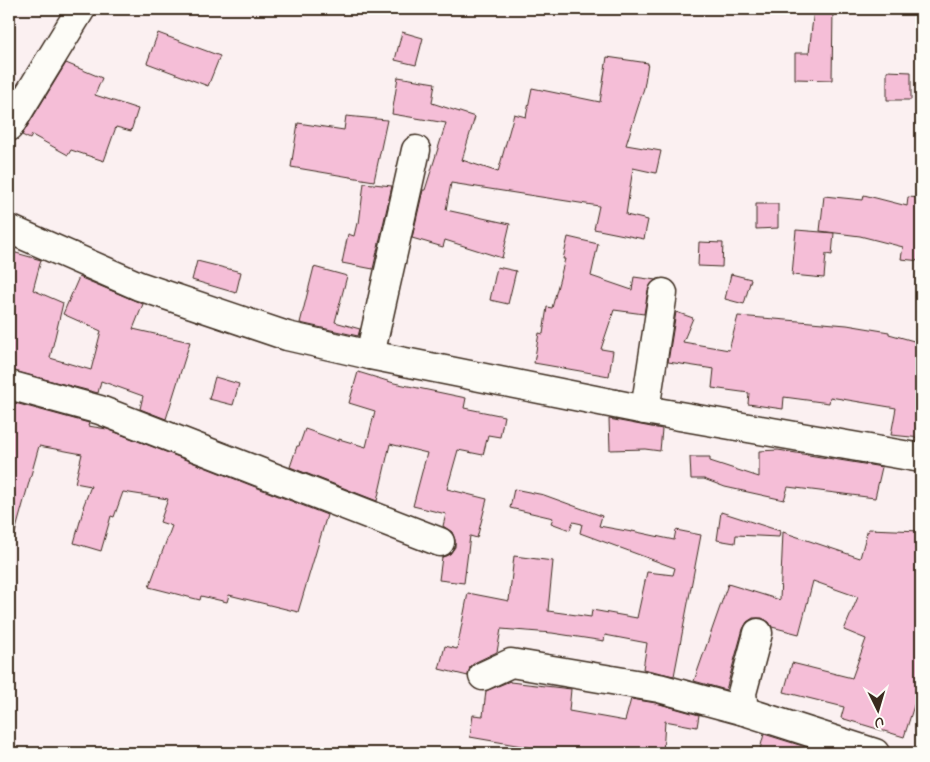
<svg xmlns="http://www.w3.org/2000/svg" width="930" height="762" font-family="Mynerve,sans-serif">
  <style>
    .building { fill: #f5bed7; stroke: #3b2a1e }
    .lines { fill: none; stroke-linecap: round; stroke-linejoin: round }
    .minor-casing { stroke: #3b2a1e; stroke-width: 31 }
    .minor { stroke: #fdfcf7; stroke-width: 28 }
  </style>
  <rect width="100%" height="100%" fill="#fbf0f1"/>
  <filter id="ink" filterUnits="userSpaceOnUse"><feTurbulence type="fractalNoise" baseFrequency=".02" numOctaves="2"/><feDisplacementMap in="SourceGraphic" scale="10" xChannelSelector="R" yChannelSelector="G"/><feConvolveMatrix kernelMatrix="1 2 1 2 8 2 1 2 1" color-interpolation-filters="sRGB"/></filter>
  <g filter="url(#ink)">
    <g class="building">
      <path d="M 814,9 L 833,9 L 832,80 L 795,79 L 795,53 L 809,53 Z"/>
      <path d="M 402,32 L 423,38 L 416,65 L 395,60 Z"/>
      <path d="M 158,33 L 220,56 L 208,86 L 147,63 Z"/>
      <path d="M 607,57 L 648,63 L 644,88 L 626,145 L 661,151 L 656,173 L 633,168 L 626,215 L 648,220 L 644,239 L 594,229 L 599,206 L 451,183 L 446,210 L 510,224 L 502,258 L 445,240 L 443,247 L 412,238 L 423,190 L 425,190 L 446,123 L 392,114 L 398,77 L 435,83 L 432,103 L 475,117 L 462,160 L 498,172 L 514,114 L 526,117 L 532,88 L 600,102 Z"/>
      <path d="M 66,63 L 102,78 L 95,95 L 138,109 L 131,131 L 116,127 L 104,161 L 71,150 L 68,155 L 32,135 L 30,139 L 22,135 Z"/>
      <path d="M 887,71 L 911,72 L 911,100 L 887,100 Z"/>
      <path d="M 346,116 L 387,120 L 374,181 L 291,167 L 298,123 L 344,130 Z"/>
      <path d="M 364,183 L 392,186 L 373,269 L 342,263 L 348,234 L 354,236 L 357,223 L 359,224 Z"/>
      <path d="M 864,195 L 907,206 L 908,197 L 921,198 L 921,261 L 901,259 L 903,247 L 860,236 L 820,231 L 824,196 L 863,200 Z"/>
      <path d="M 756,204 L 778,204 L 778,228 L 756,229 Z"/>
      <path d="M 796,230 L 834,233 L 832,255 L 826,254 L 824,278 L 792,275 Z"/>
      <path d="M 568,237 L 598,244 L 591,276 L 632,290 L 634,277 L 656,280 L 651,284 L 648,290 L 644,314 L 614,310 L 601,349 L 613,351 L 609,376 L 534,363 L 539,333 L 543,334 L 547,307 L 552,308 L 565,259 L 563,259 Z"/>
      <path d="M 699,242 L 723,243 L 722,267 L 698,266 Z"/>
      <path d="M 9,251 L 41,260 L 33,290 L 63,303 L 50,358 L 91,370 L 101,331 L 63,314 L 79,277 L 143,304 L 133,329 L 190,342 L 166,419 L 140,409 L 143,396 L 101,381 L 98,393 L 9,370 Z"/>
      <path d="M 197,261 L 241,272 L 236,293 L 192,280 Z"/>
      <path d="M 314,267 L 347,276 L 335,322 L 360,329 L 358,336 L 300,323 Z"/>
      <path d="M 497,267 L 516,271 L 508,304 L 490,300 Z"/>
      <path d="M 731,274 L 751,279 L 744,304 L 725,299 Z"/>
      <path d="M 676,312 L 693,318 L 683,342 L 729,350 L 738,316 L 847,325 L 889,332 L 889,334 L 921,343 L 921,438 L 891,435 L 896,408 L 830,397 L 829,403 L 784,397 L 783,409 L 748,404 L 749,393 L 712,388 L 714,369 L 668,362 Z"/>
      <path d="M 358,372 L 394,383 L 466,398 L 464,408 L 504,416 L 500,437 L 488,435 L 483,455 L 458,450 L 447,489 L 487,499 L 477,538 L 470,536 L 464,583 L 439,580 L 442,557 L 450,554 L 455,547 L 455,540 L 452,532 L 443,526 L 446,514 L 413,506 L 427,453 L 390,444 L 377,501 L 290,467 L 297,446 L 299,446 L 305,429 L 339,441 L 339,439 L 366,447 L 375,411 L 349,403 Z"/>
      <path d="M 215,377 L 239,384 L 233,405 L 209,399 Z"/>
      <path d="M 15,403 L 89,423 L 88,426 L 107,429 L 327,515 L 298,612 L 229,595 L 227,602 L 201,596 L 200,600 L 149,587 L 172,526 L 160,522 L 168,499 L 123,492 L 114,517 L 111,516 L 101,551 L 74,543 L 84,507 L 83,507 L 91,486 L 75,483 L 82,454 L 39,446 L 15,533 L 9,533 L 9,422 Z"/>
      <path d="M 609,419 L 662,429 L 660,451 L 645,449 L 610,450 Z"/>
      <path d="M 778,450 L 882,467 L 875,498 L 788,487 L 784,500 L 725,487 L 704,479 L 691,479 L 690,457 L 710,457 L 710,461 L 759,477 L 759,451 Z"/>
      <path d="M 514,489 L 544,495 L 602,516 L 599,526 L 632,532 L 632,531 L 674,540 L 676,530 L 701,535 L 674,676 L 643,669 L 647,643 L 605,635 L 604,641 L 552,633 L 501,629 L 497,652 L 476,662 L 470,667 L 468,676 L 439,669 L 445,646 L 457,649 L 468,593 L 509,601 L 514,556 L 553,561 L 548,611 L 591,617 L 592,610 L 637,618 L 647,572 L 673,575 L 675,568 L 580,533 L 582,524 L 573,522 L 570,530 L 551,523 L 553,518 L 510,508 Z"/>
      <path d="M 721,512 L 780,531 L 779,537 L 736,535 L 735,543 L 717,540 Z"/>
      <path d="M 868,529 L 921,531 L 921,639 L 917,656 L 921,657 L 921,694 L 918,693 L 904,737 L 841,718 L 844,707 L 784,692 L 792,663 L 852,678 L 866,639 L 844,630 L 858,597 L 813,581 L 799,634 L 772,627 L 769,622 L 762,618 L 753,618 L 747,622 L 743,629 L 726,690 L 694,681 L 728,584 L 780,600 L 783,532 L 860,558 Z"/>
      <path d="M 510,681 L 510,682 L 571,689 L 569,711 L 625,721 L 631,699 L 656,703 L 699,715 L 697,727 L 665,721 L 663,753 L 562,753 L 470,737 L 473,715 L 483,716 L 486,691 Z"/>
      <path d="M 764,734 L 825,753 L 759,753 Z"/>
    </g>
    <g class="lines">
      <defs>
        <g id="minor">
          <path d="M 9,127 L 81,9"/>
          <path d="M 9,229 L 139,286 L 287,336 L 370,355 L 645,410 L 921,458"/>
          <path d="M 370,355 L 416,150"/>
          <path d="M 9,385 L 100,410 L 440,542"/>
          <path d="M 645,410 L 663,293"/>
          <path d="M 758,633 L 742,693 L 744,711 L 875,753"/>
          <path d="M 483,676 L 511,663 L 659,688 L 744,711"/>
        </g>
      </defs>
      <use href="#minor" class="minor-casing"/>
      <use href="#minor" class="minor"/>
    </g>
  </g>
  <rect width="930" height="762" fill="none" stroke="#fdfcf7" stroke-width="30"/>
  <rect x="15" y="15" width="900" height="732" fill="none" stroke="#3b2a1e" stroke-width="2" filter="url(#ink)"/>
  <g transform="translate(878 710) rotate(175)" stroke="#fdfcf7" stroke-width="4" paint-order="stroke">
  <path d="M0-4L9 19L0 12L-9 19Z" fill="#3b2a1e"/>
  <text y="-8" font-size="14" font-weight="bold" text-anchor="middle" fill="#3b2a1e">U</text>
  </g>
</svg>
